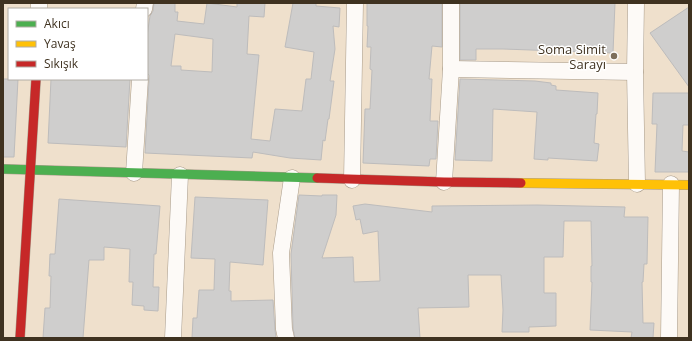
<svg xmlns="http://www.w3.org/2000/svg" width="692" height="341" font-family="'Open Sans',sans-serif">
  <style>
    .building { fill: #cfcecd; stroke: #bdbcbc; fill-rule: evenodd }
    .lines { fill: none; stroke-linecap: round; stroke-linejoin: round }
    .street-casing { stroke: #a89b8a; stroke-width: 17 }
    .fast-casing { stroke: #a89b8a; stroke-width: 10 }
    .slow-casing { stroke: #a89b8a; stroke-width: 10 }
    .jam-casing { stroke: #a89b8a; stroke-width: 10 }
    .street { stroke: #fdfaf7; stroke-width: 16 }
    .fast { stroke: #4caf50; stroke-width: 9 }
    .slow { stroke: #ffc107; stroke-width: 9 }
    .jam { stroke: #c62828; stroke-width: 9 }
    .poi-dot { fill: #7d6f5c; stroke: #fff; stroke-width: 1.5 }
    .labels { text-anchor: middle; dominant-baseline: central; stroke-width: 3; stroke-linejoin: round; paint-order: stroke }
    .poi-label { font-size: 13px; fill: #3f3220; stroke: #fff; text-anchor: end }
  </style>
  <rect width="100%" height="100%" fill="#efe0cc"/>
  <g class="building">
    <path d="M 154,3 L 175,3 L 175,12 L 178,12 L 177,21 L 204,24 L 207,3 L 237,7 L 237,3 L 265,3 L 264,17 L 249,16 L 247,54 L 259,55 L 251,139 L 270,141 L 275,109 L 302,111 L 306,79 L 311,79 L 314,52 L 285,47 L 293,3 L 316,3 L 316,6 L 340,8 L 339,27 L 333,26 L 335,49 L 330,81 L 334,81 L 329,119 L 328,119 L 325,141 L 323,140 L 321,160 L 290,158 L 253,152 L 252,158 L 145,153 L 149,80 L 149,75 L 147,73 L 147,36 L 150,16 L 153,11 ZM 175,34 L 213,39 L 212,72 L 181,70 L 181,66 L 171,66 Z"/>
    <path d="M 367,3 L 442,3 L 442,47 L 432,46 L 429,79 L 432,79 L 430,121 L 438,121 L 436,159 L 430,159 L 429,166 L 363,163 L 365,109 L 370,109 L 372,70 L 370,69 L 371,47 L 367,47 L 368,26 L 367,26 Z"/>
    <path d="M 460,3 L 615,3 L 613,53 L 503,49 L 476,49 L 476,60 L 460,60 Z"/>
    <path d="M 689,7 L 689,87 L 650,33 Z"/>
    <path d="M 3,79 L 18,79 L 14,157 L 3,157 Z"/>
    <path d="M 51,79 L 130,79 L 126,147 L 48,143 Z"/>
    <path d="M 460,79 L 535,81 L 551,83 L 551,85 L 556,86 L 556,90 L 598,93 L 597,114 L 596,114 L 594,143 L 599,144 L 597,161 L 548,158 L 548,160 L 534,159 L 537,112 L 493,109 L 492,161 L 455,160 Z"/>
    <path d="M 653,93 L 689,93 L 689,125 L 683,125 L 682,151 L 689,152 L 689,172 L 655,172 L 657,124 L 652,124 Z"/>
    <path d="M 299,195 L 322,196 L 322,195 L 337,195 L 336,215 L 322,258 L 353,257 L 354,282 L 380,281 L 378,231 L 363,234 L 360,219 L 356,220 L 353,206 L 365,204 L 432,212 L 432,206 L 537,205 L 625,207 L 624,217 L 648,217 L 647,264 L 644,264 L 643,282 L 642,282 L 643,323 L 654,323 L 653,338 L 631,338 L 632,332 L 590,330 L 592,282 L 591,282 L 591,266 L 592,266 L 591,221 L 564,221 L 563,257 L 544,257 L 544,293 L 556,293 L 556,326 L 529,327 L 529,332 L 502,332 L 503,310 L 501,275 L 468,275 L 469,307 L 418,308 L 420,338 L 295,338 L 293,328 L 291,254 Z"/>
    <path d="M 195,197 L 268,200 L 263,265 L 230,262 L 229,291 L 231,291 L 231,301 L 273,300 L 275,330 L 276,338 L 192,338 L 193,318 L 197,318 L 199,290 L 214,290 L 215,259 L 191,258 Z"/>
    <path d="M 59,199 L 160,206 L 156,254 L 154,254 L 153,287 L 159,287 L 158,311 L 144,310 L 144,306 L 132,305 L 133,282 L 129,282 L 130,249 L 104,247 L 104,260 L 89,260 L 83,338 L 43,338 L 45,308 L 50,308 L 51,276 L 49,276 L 50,254 L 55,254 Z"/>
  </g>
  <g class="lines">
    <defs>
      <g id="street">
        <path d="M 636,3 L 635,72 L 637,184"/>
        <path d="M 39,9 L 39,3"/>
        <path d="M 144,9 L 145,3"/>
        <path d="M 451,69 L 635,72"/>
        <path d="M 134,173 L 140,79"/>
        <path d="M 352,180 L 355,3"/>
        <path d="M 444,182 L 451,69 L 451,3"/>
        <path d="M 173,338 L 180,175"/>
        <path d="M 286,338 L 284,329 L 281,253 L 292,178"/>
        <path d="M 669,338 L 671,184"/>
      </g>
      <path id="fast" d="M 3,169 L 317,178"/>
      <path id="slow" d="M 521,183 L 689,185"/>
      <g id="jam">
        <path d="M 317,178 L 444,182 L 521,183"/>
        <path d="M 20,338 L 36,79"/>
      </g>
    </defs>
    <use href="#street" class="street-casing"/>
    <use href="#fast" class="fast-casing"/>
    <use href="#slow" class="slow-casing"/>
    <use href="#jam" class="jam-casing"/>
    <use href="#street" class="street"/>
    <use href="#fast" class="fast"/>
    <use href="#slow" class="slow"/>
    <use href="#jam" class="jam"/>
  </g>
  <circle class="poi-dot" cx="614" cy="56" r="4"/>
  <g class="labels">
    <g class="poi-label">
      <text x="606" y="49">Soma Simit<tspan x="606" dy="15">Sarayı</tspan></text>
    </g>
  </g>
  <rect width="692" height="341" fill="none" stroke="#3f3220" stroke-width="8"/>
  <rect x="8" y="8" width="140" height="72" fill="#ffffff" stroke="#b2ada6"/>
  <rect x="16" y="21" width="20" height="6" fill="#4caf50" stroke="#b2ada6"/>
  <text x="44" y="28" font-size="12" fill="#3f3220">Akıcı</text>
  <rect x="16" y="41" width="20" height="6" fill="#ffc107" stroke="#b2ada6"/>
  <text x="44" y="48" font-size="12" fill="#3f3220">Yavaş</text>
  <rect x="16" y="61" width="20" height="6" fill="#c62828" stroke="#b2ada6"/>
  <text x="44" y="68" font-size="12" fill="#3f3220">Sıkışık</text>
</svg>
